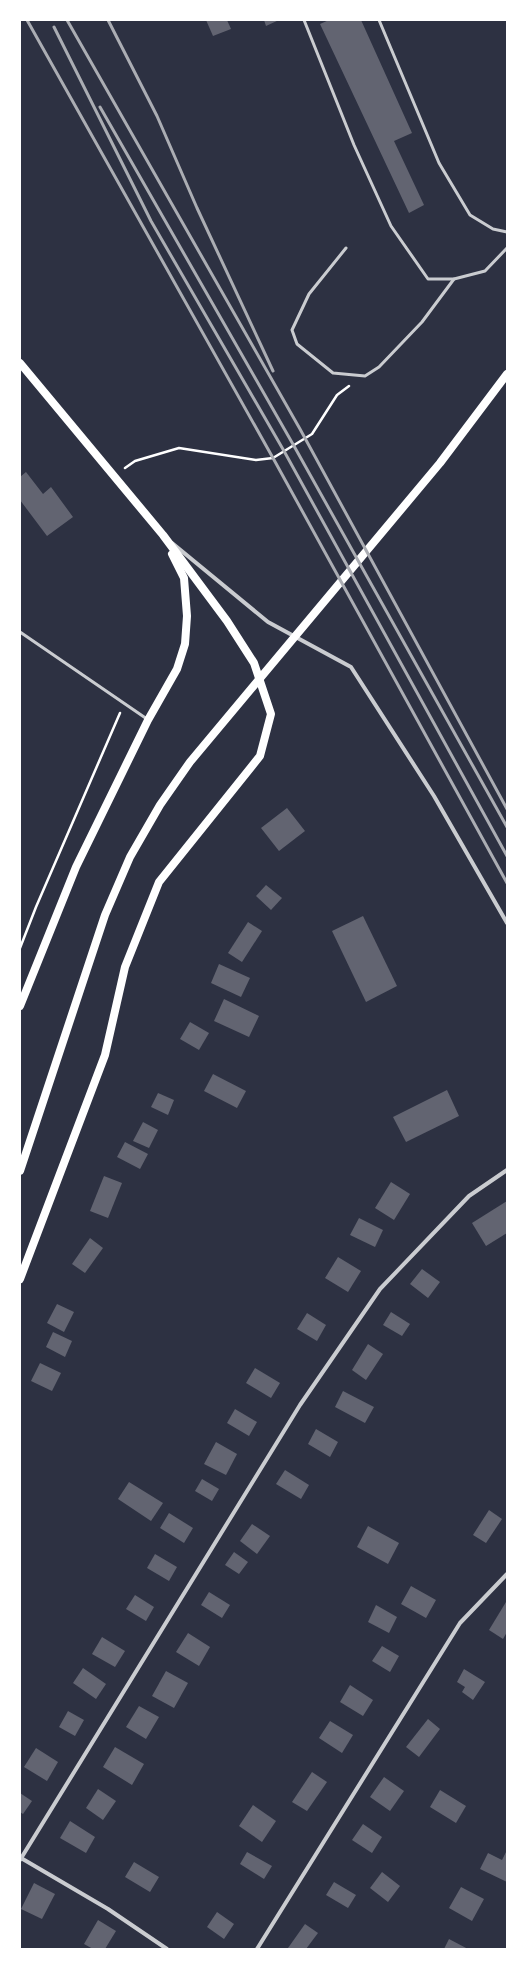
<svg xmlns="http://www.w3.org/2000/svg" width="527" height="1969" font-family="'IBM Plex Serif',serif">
  <style>
    .building { fill: #626471 }
    .lines { fill: none; stroke-linecap: round; stroke-linejoin: round }
    .path { stroke: #fff; stroke-width: 2.5 }
    .service { stroke: #caccd0; stroke-width: 3 }
    .minor { stroke: #caccd0; stroke-width: 4 }
    .secondary { stroke: #fff; stroke-width: 8 }
    .rail { stroke: #abadb3; stroke-width: 3 }
  </style>
  <rect width="100%" height="100%" fill="#2d3142"/>
  <g class="building">
    <path d="M 206,20 L 227,20 L 231,29 L 213,36 Z"/>
    <path d="M 264,20 L 279,20 L 266,26 Z"/>
    <path d="M 329,20 L 361,20 L 412,133 L 394,141 L 424,205 L 409,213 L 320,24 Z"/>
    <path d="M 26,472 L 43,494 L 51,487 L 73,517 L 47,536 L 20,500 L 20,477 Z"/>
    <path d="M 287,808 L 305,831 L 279,851 L 261,828 Z"/>
    <path d="M 266,885 L 282,898 L 271,910 L 256,896 Z"/>
    <path d="M 363,916 L 397,986 L 366,1002 L 332,931 Z"/>
    <path d="M 248,922 L 262,931 L 242,962 L 228,953 Z"/>
    <path d="M 219,964 L 250,978 L 241,997 L 211,983 Z"/>
    <path d="M 224,999 L 259,1016 L 249,1037 L 214,1021 Z"/>
    <path d="M 190,1022 L 209,1033 L 199,1050 L 180,1039 Z"/>
    <path d="M 213,1074 L 246,1091 L 237,1108 L 204,1091 Z"/>
    <path d="M 447,1090 L 459,1116 L 406,1142 L 393,1117 Z"/>
    <path d="M 158,1093 L 174,1100 L 168,1115 L 151,1107 Z"/>
    <path d="M 143,1122 L 158,1130 L 149,1148 L 133,1141 Z"/>
    <path d="M 125,1142 L 148,1154 L 140,1169 L 117,1157 Z"/>
    <path d="M 104,1176 L 122,1183 L 108,1218 L 90,1211 Z"/>
    <path d="M 391,1182 L 410,1194 L 394,1220 L 375,1208 Z"/>
    <path d="M 507,1201 L 507,1233 L 486,1246 L 472,1223 Z"/>
    <path d="M 359,1218 L 383,1230 L 375,1247 L 350,1235 Z"/>
    <path d="M 90,1238 L 103,1248 L 85,1273 L 72,1264 Z"/>
    <path d="M 338,1257 L 361,1271 L 348,1292 L 325,1278 Z"/>
    <path d="M 422,1269 L 440,1282 L 428,1298 L 410,1284 Z"/>
    <path d="M 57,1304 L 74,1312 L 64,1332 L 47,1323 Z"/>
    <path d="M 391,1312 L 410,1324 L 402,1336 L 383,1325 Z"/>
    <path d="M 307,1313 L 326,1325 L 317,1341 L 297,1329 Z"/>
    <path d="M 53,1332 L 72,1341 L 65,1357 L 46,1347 Z"/>
    <path d="M 368,1344 L 383,1354 L 366,1380 L 352,1370 Z"/>
    <path d="M 40,1363 L 61,1373 L 52,1391 L 31,1381 Z"/>
    <path d="M 255,1368 L 280,1383 L 271,1398 L 246,1383 Z"/>
    <path d="M 343,1391 L 374,1407 L 365,1423 L 335,1407 Z"/>
    <path d="M 235,1409 L 257,1422 L 249,1436 L 227,1423 Z"/>
    <path d="M 316,1429 L 338,1442 L 330,1457 L 308,1444 Z"/>
    <path d="M 216,1442 L 237,1454 L 226,1475 L 204,1464 Z"/>
    <path d="M 285,1470 L 309,1485 L 301,1499 L 276,1484 Z"/>
    <path d="M 202,1479 L 219,1489 L 212,1501 L 195,1491 Z"/>
    <path d="M 129,1482 L 163,1503 L 151,1521 L 118,1499 Z"/>
    <path d="M 489,1510 L 502,1519 L 486,1543 L 473,1535 Z"/>
    <path d="M 169,1513 L 193,1528 L 184,1543 L 160,1528 Z"/>
    <path d="M 252,1524 L 270,1536 L 257,1554 L 240,1541 Z"/>
    <path d="M 368,1526 L 399,1543 L 388,1564 L 357,1547 Z"/>
    <path d="M 234,1552 L 248,1562 L 239,1574 L 225,1565 Z"/>
    <path d="M 155,1554 L 177,1567 L 169,1581 L 147,1568 Z"/>
    <path d="M 411,1586 L 436,1600 L 426,1618 L 401,1604 Z"/>
    <path d="M 209,1592 L 230,1605 L 222,1618 L 201,1605 Z"/>
    <path d="M 135,1595 L 154,1607 L 146,1621 L 126,1609 Z"/>
    <path d="M 506,1602 L 507,1632 L 503,1639 L 489,1630 Z"/>
    <path d="M 376,1605 L 397,1617 L 389,1633 L 368,1622 Z"/>
    <path d="M 188,1633 L 210,1647 L 199,1666 L 176,1652 Z"/>
    <path d="M 102,1637 L 125,1651 L 115,1667 L 92,1654 Z"/>
    <path d="M 382,1646 L 399,1656 L 390,1672 L 372,1661 Z"/>
    <path d="M 83,1668 L 106,1684 L 96,1699 L 73,1683 Z"/>
    <path d="M 464,1669 L 485,1682 L 473,1700 L 462,1692 L 465,1687 L 457,1682 Z"/>
    <path d="M 166,1671 L 188,1683 L 174,1708 L 152,1696 Z"/>
    <path d="M 350,1685 L 373,1700 L 363,1716 L 340,1702 Z"/>
    <path d="M 139,1706 L 159,1717 L 146,1739 L 126,1727 Z"/>
    <path d="M 68,1711 L 84,1720 L 75,1736 L 59,1727 Z"/>
    <path d="M 428,1719 L 440,1729 L 419,1757 L 406,1747 Z"/>
    <path d="M 330,1721 L 353,1735 L 342,1753 L 319,1738 Z"/>
    <path d="M 115,1747 L 144,1764 L 132,1785 L 103,1767 Z"/>
    <path d="M 36,1748 L 58,1762 L 47,1781 L 24,1767 Z"/>
    <path d="M 312,1772 L 327,1782 L 307,1811 L 292,1802 Z"/>
    <path d="M 384,1777 L 404,1791 L 390,1811 L 370,1797 Z"/>
    <path d="M 98,1789 L 116,1801 L 103,1820 L 86,1808 Z"/>
    <path d="M 440,1790 L 466,1806 L 456,1823 L 430,1807 Z"/>
    <path d="M 20,1793 L 32,1801 L 23,1814 L 20,1812 Z"/>
    <path d="M 253,1805 L 276,1821 L 262,1842 L 239,1826 Z"/>
    <path d="M 70,1821 L 95,1837 L 86,1853 L 60,1838 Z"/>
    <path d="M 363,1824 L 382,1837 L 372,1853 L 352,1840 Z"/>
    <path d="M 507,1850 L 507,1882 L 480,1869 L 488,1853 L 502,1860 Z"/>
    <path d="M 247,1852 L 272,1866 L 264,1879 L 240,1864 Z"/>
    <path d="M 134,1862 L 159,1877 L 150,1892 L 125,1877 Z"/>
    <path d="M 382,1872 L 400,1886 L 388,1902 L 370,1888 Z"/>
    <path d="M 334,1882 L 356,1895 L 348,1908 L 326,1895 Z"/>
    <path d="M 34,1883 L 55,1894 L 42,1919 L 21,1909 Z"/>
    <path d="M 461,1887 L 484,1899 L 472,1921 L 449,1908 Z"/>
    <path d="M 217,1912 L 234,1924 L 224,1939 L 207,1927 Z"/>
    <path d="M 98,1920 L 116,1931 L 105,1949 L 93,1949 L 84,1944 Z"/>
    <path d="M 305,1924 L 318,1933 L 306,1949 L 289,1949 L 288,1948 Z"/>
    <path d="M 449,1939 L 468,1949 L 444,1949 Z"/>
  </g>
  <g class="lines">
    <g class="path">
      <path d="M 125,468 L 135,461 L 179,448 L 256,460 L 273,458 L 312,434 L 337,395 L 349,386"/>
      <path d="M 20,948 L 36,907 L 120,713"/>
    </g>
    <g class="service">
      <path d="M 304,20 L 354,145 L 391,226 L 428,279 L 454,279 L 485,271 L 507,248"/>
      <path d="M 379,20 L 439,163 L 470,215 L 493,229 L 507,232"/>
      <path d="M 346,248 L 309,294 L 292,330 L 297,344 L 333,373 L 365,376 L 379,367 L 422,322 L 454,279"/>
      <path d="M 20,632 L 147,719"/>
    </g>
    <g class="minor">
      <path d="M 172,543 L 268,622 L 351,667 L 434,796 L 507,923"/>
      <path d="M 21,1858 L 108,1909 L 167,1949"/>
      <path d="M 20,1860 L 300,1405 L 380,1289 L 469,1196 L 507,1170"/>
      <path d="M 257,1949 L 460,1623 L 507,1574"/>
    </g>
    <g class="secondary">
      <path d="M 20,363 L 163,535 L 227,621 L 254,663 L 271,714 L 260,756 L 159,882 L 125,967 L 105,1055 L 20,1279"/>
      <path d="M 20,1006 L 76,867 L 148,720 L 177,669 L 185,644 L 187,616 L 184,578 L 172,554"/>
      <path d="M 20,1171 L 105,915 L 130,857 L 160,805 L 190,762 L 440,463 L 507,374"/>
    </g>
    <g class="rail">
      <path d="M 27,20 L 273,458 L 507,883"/>
      <path d="M 67,20 L 300,429 L 507,809"/>
      <path d="M 108,20 L 157,116 L 197,208 L 273,371"/>
      <path d="M 54,27 L 151,221 L 284,451 L 507,856"/>
      <path d="M 100,107 L 294,446 L 507,827"/>
    </g>
  </g>
  <rect width="527" height="1969" fill="none" stroke="#ffffff" stroke-width="42"/>
</svg>
